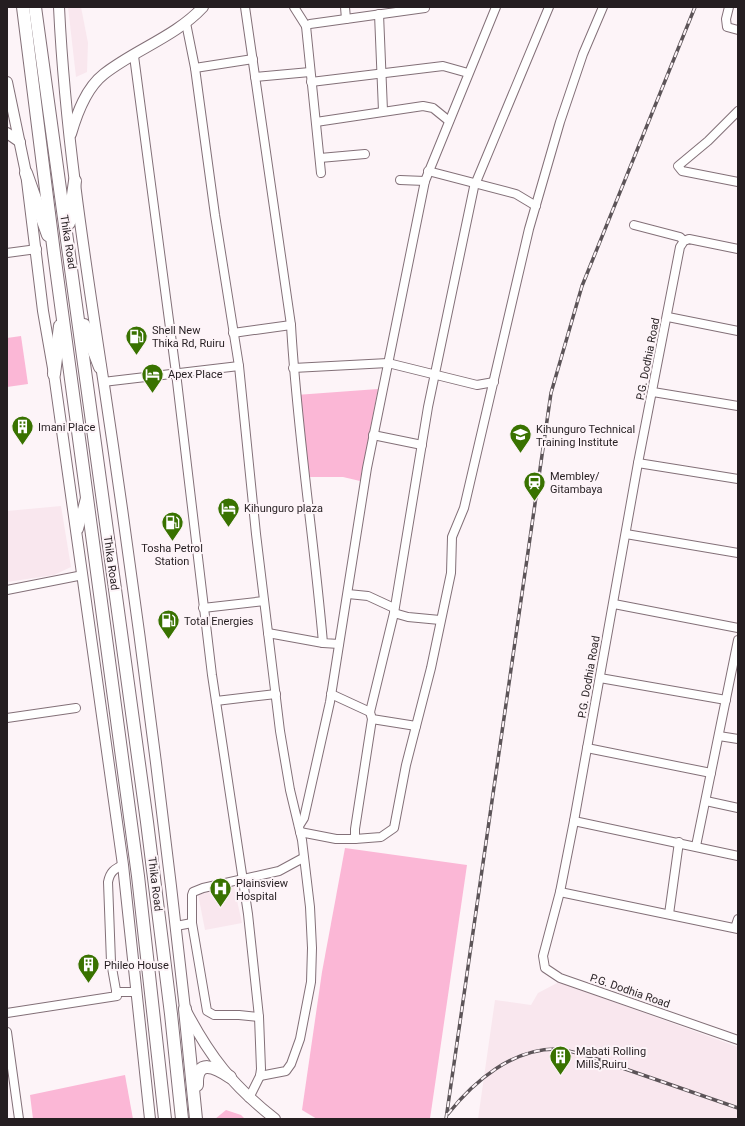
<svg xmlns="http://www.w3.org/2000/svg" width="745" height="1126" font-family="Roboto,sans-serif">
  <style>
    .built { fill: #f9e7ee }
    .green { fill: #fbb7d6 }
    .lines { fill: none; stroke-linecap: round; stroke-linejoin: round }
    .minor-casing { stroke: #837078; stroke-width: 10 }
    .major-casing { stroke: #837078; stroke-width: 12 }
    .highway-casing { stroke: #837078; stroke-width: 14 }
    .minor { stroke: #fff; stroke-width: 8 }
    .major { stroke: #fff; stroke-width: 10 }
    .highway { stroke: #fff; stroke-width: 12 }
    .rail-casing { stroke: #5c5458; stroke-width: 3.5 }
    .rail { stroke: #fdf4f8; stroke-width: 2; stroke-dasharray: 6; stroke-linecap: butt }
    .labels { text-anchor: middle; dominant-baseline: central; stroke-width: 4; stroke-linejoin: round; paint-order: stroke }
    .street-label { font-size: 11px; fill: #251e21; stroke: #fdf4f8 }
    .poi-label { font-size: 11px; fill: #251e21; stroke: #fdf4f8; text-anchor: start }
  </style>
  <rect width="100%" height="100%" fill="#fdf4f8"/>
  <g class="built">
    <path d="M 68,7 L 81,7 L 88,43 L 87,72 L 76,77 Z"/>
    <path d="M 61,506 L 71,567 L 54,575 L 7,582 L 7,511 Z"/>
    <path d="M 234,887 L 242,923 L 205,930 L 198,894 Z"/>
    <path d="M 559,982 L 738,1047 L 738,1119 L 478,1119 L 495,1000 L 531,1005 L 538,993 Z"/>
  </g>
  <g class="green">
    <path d="M 21,336 L 28,384 L 7,387 L 7,338 Z"/>
    <path d="M 378,389 L 360,481 L 343,477 L 305,477 L 296,395 Z"/>
    <path d="M 345,848 L 467,865 L 430,1119 L 317,1119 L 302,1110 L 322,972 Z"/>
    <path d="M 125,1075 L 133,1119 L 33,1119 L 30,1095 Z"/>
    <path d="M 226,1110 L 241,1115 L 245,1119 L 215,1119 Z"/>
  </g>
  <g class="lines">
    <defs>
      <g id="minor">
        <path d="M 245,7 L 291,325 C 297,432 314,537 323,643 L 339,644"/>
        <path d="M 294,7 L 306,26"/>
        <path d="M 345,7 L 346,19"/>
        <path d="M 549,7 L 474,187 L 428,407 L 394,613 L 370,712 L 372,719 L 355,829 L 355,839 L 381,837 L 394,828 L 406,765 L 431,668 L 451,573 L 452,537 L 464,508 L 529,229 L 560,122 L 583,54 L 603,7"/>
        <path d="M 729,7 L 726,19 L 727,27 L 738,30"/>
        <path d="M 379,14 L 383,111"/>
        <path d="M 186,23 L 195,68 L 215,215 L 239,366 L 256,534 L 280,731 L 290,790 L 302,840 L 310,907 L 312,948 L 311,982 L 300,1039 L 291,1064 L 286,1071 L 260,1076"/>
        <path d="M 134,56 L 176,373 L 212,675 L 248,914 L 259,1017 L 261,1069 L 260,1076 L 249,1098"/>
        <path d="M 195,68 L 253,59"/>
        <path d="M 255,77 L 310,72"/>
        <path d="M 311,82 L 443,66 L 468,73"/>
        <path d="M 738,111 L 708,141 L 678,166 L 682,171 L 738,182"/>
        <path d="M 316,122 L 423,106 L 433,108 L 449,121"/>
        <path d="M 320,158 L 365,154"/>
        <path d="M 428,171 L 516,194 L 536,206"/>
        <path d="M 321,173 L 306,26 L 310,24 L 425,8"/>
        <path d="M 400,180 L 425,181"/>
        <path d="M 634,225 L 680,237 L 684,241"/>
        <path d="M 738,249 L 689,239 L 684,241 L 680,247 L 638,463 L 574,821 L 560,892 L 543,956 L 545,968 L 560,978 L 738,1040"/>
        <path d="M 7,253 L 37,249"/>
        <path d="M 668,317 L 738,331"/>
        <path d="M 233,333 L 291,325"/>
        <path d="M 293,368 L 388,363 L 477,385 L 494,382"/>
        <path d="M 103,382 L 239,366"/>
        <path d="M 653,392 L 738,406"/>
        <path d="M 373,435 L 422,445"/>
        <path d="M 638,463 L 738,479"/>
        <path d="M 626,534 L 738,553"/>
        <path d="M 7,590 L 83,575"/>
        <path d="M 348,594 L 368,596 L 394,608"/>
        <path d="M 614,604 L 738,628"/>
        <path d="M 203,608 L 264,601"/>
        <path d="M 394,613 L 408,617 L 440,620"/>
        <path d="M 268,633 L 323,643"/>
        <path d="M 600,678 L 726,700"/>
        <path d="M 331,694 L 370,712"/>
        <path d="M 216,701 L 276,694"/>
        <path d="M 7,718 L 76,708"/>
        <path d="M 372,719 L 416,726"/>
        <path d="M 719,736 L 738,739"/>
        <path d="M 587,748 L 711,773"/>
        <path d="M 706,801 L 738,808"/>
        <path d="M 574,821 L 738,856"/>
        <path d="M 299,826 L 304,818 L 330,702 L 367,468 L 425,181 L 496,7"/>
        <path d="M 300,832 L 336,839 L 355,839"/>
        <path d="M 696,846 L 738,640"/>
        <path d="M 560,892 L 738,929"/>
        <path d="M 669,914 L 679,842"/>
        <path d="M 176,926 L 192,923"/>
        <path d="M 735,928 L 738,919"/>
        <path d="M 116,992 L 135,992"/>
        <path d="M 7,1013 L 117,996 L 111,962 L 108,882 C 110,872 114,869 123,865"/>
        <path d="M 259,1017 L 239,1015 L 214,1015 L 207,1011 L 192,923 L 192,895 L 193,892 L 203,888 L 279,871 L 303,858"/>
        <path d="M 7,1032 L 19,1119"/>
      </g>
      <g id="major">
        <path d="M 59,7 C 65,133 85,260 104,385 C 135,592 162,800 185,1009 C 210,1057 232,1085 275,1119"/>
        <path d="M 7,82 L 26,173 L 43,311 L 54,374 L 123,865 L 150,1119"/>
        <path d="M 7,133 L 20,142"/>
        <path d="M 71,134 C 77,113 86,88 104,74 C 136,49 175,37 203,7"/>
        <path d="M 78,529 L 86,498"/>
      </g>
      <g id="highway">
        <path d="M 23,7 L 54,253 L 138,876 L 165,1119"/>
        <path d="M 35,7 L 147,822 L 171,1014 L 182,1119"/>
        <path d="M 26,173 L 48,235"/>
        <path d="M 69,223 L 75,181"/>
        <path d="M 84,325 L 100,367"/>
        <path d="M 54,374 L 60,326"/>
        <path d="M 185,1009 L 196,1119"/>
        <path d="M 197,1085 C 196,1058 215,1067 230,1077"/>
      </g>
    </defs>
    <use href="#minor" class="minor-casing"/>
    <use href="#major" class="major-casing"/>
    <use href="#highway" class="highway-casing"/>
    <use href="#minor" class="minor"/>
    <use href="#major" class="major"/>
    <use href="#highway" class="highway"/>
    <defs>
      <g id="rail">
        <path d="M 448,1114 C 474,1081 513,1048 558,1049 C 567,1050 576,1053 585,1055 L 738,1108"/>
        <path d="M 446,1119 L 551,393 L 582,286 L 695,7"/>
      </g>
    </defs>
    <use href="#rail" class="rail-casing"/>
    <use href="#rail" class="rail"/>
  </g>
  <defs>
    <symbol id="fuel-pin" viewBox="-11 -11 22 30"><path d="M0 17L-7.5 6A9.5 9.5 0 1 1 7.5 6Z" fill="#397200" stroke="#fdf4f8"/><path d="M-5.5-6h7V0h2V4h1.3V-2.5L3-4.5l.8-.8L6-3V5H2.5V1h-1V6h-7ZM-4.2-4.7v3.2H.2V-4.7Z" fill="#fff"/></symbol>
    <symbol id="hotel-pin" viewBox="-11 -11 22 30"><path d="M0 17L-7.5 6A9.5 9.5 0 1 1 7.5 6Z" fill="#397200" stroke="#fdf4f8"/><path d="M-6-4.5h1.5V1H6V5H4.5V3h-9V5H-6ZM-4 0a1.8 1.8 0 1 1 3.6 0ZM.5 0V-2.5h3Q6-2.5 6 0Z" fill="#fff"/></symbol>
    <symbol id="building-pin" viewBox="-11 -11 22 30"><path d="M0 17L-7.5 6A9.5 9.5 0 1 1 7.5 6Z" fill="#397200" stroke="#fdf4f8"/><path d="M-4-6H4V6H1V3H-1V6H-4ZM-2.5-4.3h1.7v1.8h-1.7ZM.8-4.3h1.7v1.8H.8ZM-2.5-1h1.7V.8h-1.7ZM.8-1h1.7V.8H.8Z" fill="#fff"/></symbol>
    <symbol id="school-pin" viewBox="-11 -11 22 30"><path d="M0 17L-7.5 6A9.5 9.5 0 1 1 7.5 6Z" fill="#397200" stroke="#fdf4f8"/><path d="M0-5L7-2L0 1L-7-2ZM-4 1L0 2.5L4 1V4Q0 6-4 4Z" fill="#fff"/></symbol>
    <symbol id="station-pin" viewBox="-11 -11 22 30"><path d="M0 17L-7.5 6A9.5 9.5 0 1 1 7.5 6Z" fill="#397200" stroke="#fdf4f8"/><path d="M-3-6H3Q5-6 5-4V2Q5 4 3 4L4.5 6H3L1.5 4h-3L-3 6H-4.5L-3 4Q-5 4-5 2V-4Q-5-6-3-6ZM-3.5-4v3h7v-3ZM-3.5 1v1.5H-2V1ZM2 1v1.5H3.5V1Z" fill="#fff"/></symbol>
    <symbol id="hospital-pin" viewBox="-11 -11 22 30"><path d="M0 17L-7.5 6A9.5 9.5 0 1 1 7.5 6Z" fill="#397200" stroke="#fdf4f8"/><path d="M-5-5h3v3.5h4V-5h3V5h-3V1.5h-4V5h-3Z" fill="#fff"/></symbol>
  </defs>
  <g fill-rule="evenodd">
    <use href="#fuel-pin" x="124" y="324" width="25" height="34"/>
    <use href="#hotel-pin" x="140" y="362" width="25" height="34"/>
    <use href="#building-pin" x="10" y="414" width="25" height="34"/>
    <use href="#school-pin" x="508" y="422" width="25" height="34"/>
    <use href="#station-pin" x="522" y="470" width="25" height="34"/>
    <use href="#hotel-pin" x="216" y="496" width="25" height="34"/>
    <use href="#fuel-pin" x="160" y="510" width="25" height="34"/>
    <use href="#fuel-pin" x="156" y="608" width="25" height="34"/>
    <use href="#hospital-pin" x="208" y="876" width="25" height="34"/>
    <use href="#building-pin" x="76" y="952" width="25" height="34"/>
    <use href="#building-pin" x="548" y="1044" width="25" height="34"/>
  </g>
  <g class="labels">
    <g class="street-label">
      <text transform="translate(68 242) rotate(81)">Thika Road</text>
      <text transform="translate(648 359) rotate(-79)">P.G. Dodhia Road</text>
      <text transform="translate(111 563) rotate(82)">Thika Road</text>
      <text transform="translate(589 677) rotate(-80)">P.G. Dodhia Road</text>
      <text transform="translate(155 884) rotate(83)">Thika Road</text>
      <text transform="translate(630 991) rotate(19)">P.G. Dodhia Road</text>
    </g>
    <g class="poi-label">
      <text x="152" y="330">Shell New<tspan x="152" dy="13">Thika Rd, Ruiru</tspan></text>
      <text x="168" y="374">Apex Place</text>
      <text x="38" y="427">Imani Place</text>
      <text x="536" y="429">Kihunguro Technical<tspan x="536" dy="13">Training Institute</tspan></text>
      <text x="550" y="476">Membley/<tspan x="550" dy="13">Gitambaya</tspan></text>
      <text x="244" y="508">Kihunguro plaza</text>
      <text x="172" y="548" text-anchor="middle">Tosha Petrol<tspan x="172" dy="13">Station</tspan></text>
      <text x="184" y="621">Total Energies</text>
      <text x="236" y="883">Plainsview<tspan x="236" dy="13">Hospital</tspan></text>
      <text x="104" y="965">Phileo House</text>
      <text x="576" y="1051">Mabati Rolling<tspan x="576" dy="13">Mills,Ruiru</tspan></text>
    </g>
  </g>
  <rect width="745" height="1126" fill="none" stroke="#251e21" stroke-width="16"/>
</svg>
